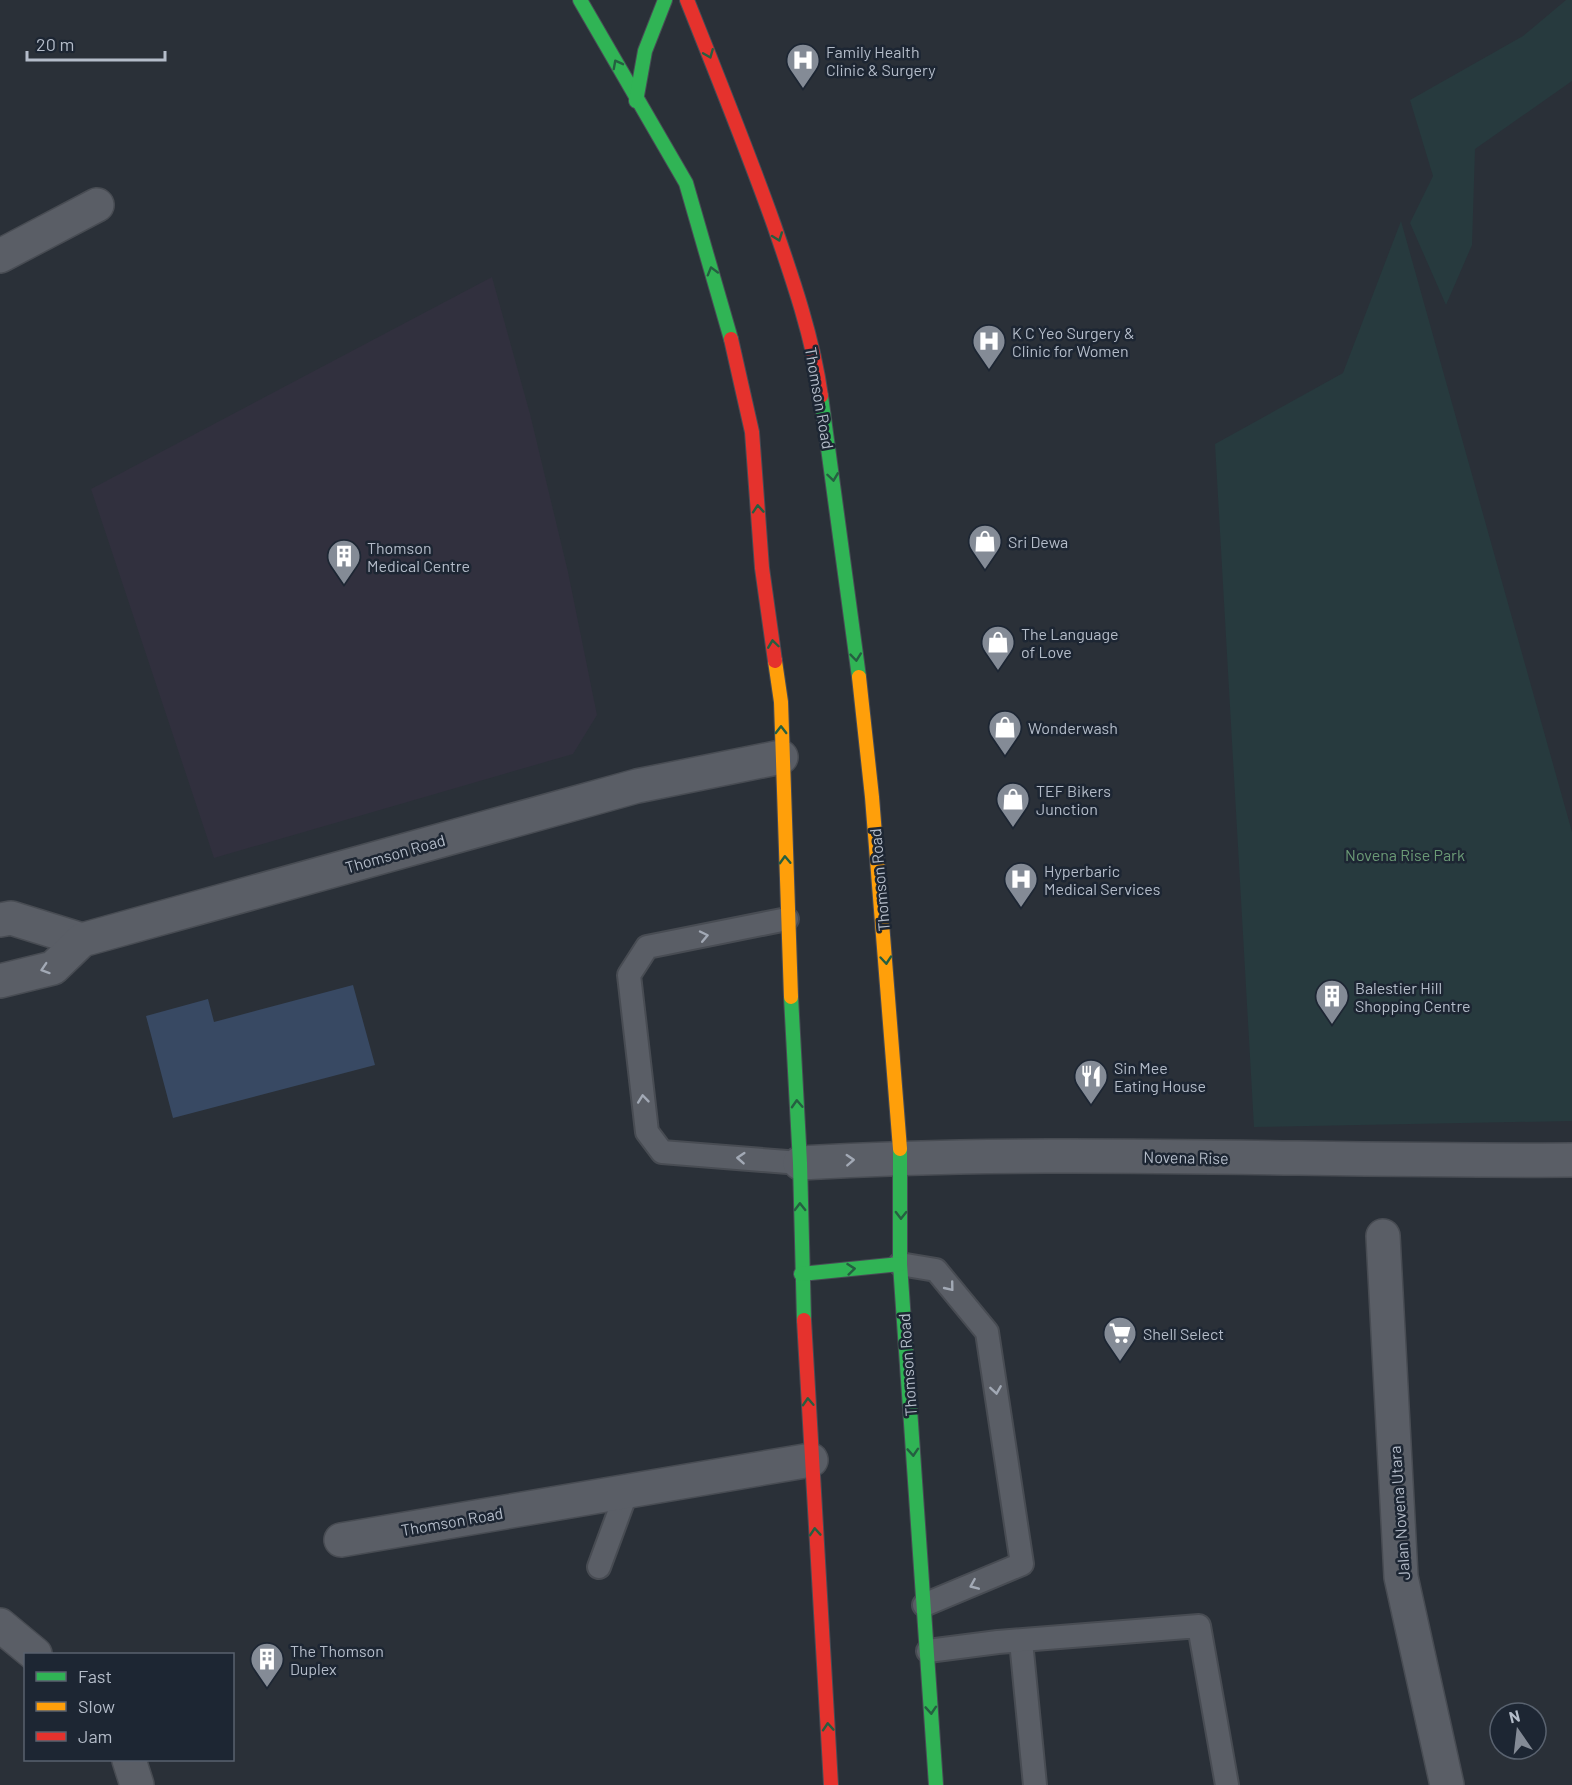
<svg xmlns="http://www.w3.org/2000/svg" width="1572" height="1785" font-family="Barlow,sans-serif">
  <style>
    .medical { fill: #31303e }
    .green { fill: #273a3e }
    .water { fill: #384963 }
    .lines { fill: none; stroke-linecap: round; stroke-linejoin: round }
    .lane-casing { stroke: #484c53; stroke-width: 26 }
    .street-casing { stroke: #484c53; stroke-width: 36 }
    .fast-casing { stroke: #484c55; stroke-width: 16 }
    .slow-casing { stroke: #484c55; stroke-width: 16 }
    .jam-casing { stroke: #484c55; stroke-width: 16 }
    .lane { stroke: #5a5e66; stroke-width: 22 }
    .street { stroke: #5a5e66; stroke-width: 33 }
    .fast { stroke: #30b455; stroke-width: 14 }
    .slow { stroke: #ff9f0a; stroke-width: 14 }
    .jam { stroke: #e5322d; stroke-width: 14 }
    .oneway { stroke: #255f41 }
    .oneway2 { stroke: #a2a9b5 }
    .labels { text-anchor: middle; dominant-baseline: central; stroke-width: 5; stroke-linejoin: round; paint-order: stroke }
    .poi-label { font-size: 16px; fill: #b4bcc9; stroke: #1d2633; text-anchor: start }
    .street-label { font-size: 16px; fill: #b4bcc9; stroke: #1d2633 }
    .park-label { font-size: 16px; fill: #6b9a76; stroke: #1d2633 }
  </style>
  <rect width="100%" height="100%" fill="#2a3038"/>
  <path class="medical" d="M 492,277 L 530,414 L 568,572 L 597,715 L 573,754 L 214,858 L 91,489 Z"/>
  <g class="green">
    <path d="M 1566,0 L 1572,0 L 1572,81 L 1475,149 L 1472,245 L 1446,305 L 1410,223 L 1433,176 L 1410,100 L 1523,36 Z"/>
    <path d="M 1401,221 L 1572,832 L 1572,1121 L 1254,1127 L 1215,444 L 1343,373 Z"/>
  </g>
  <path class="water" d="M 353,985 L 375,1065 L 173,1118 L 146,1016 L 208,999 L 214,1022 Z"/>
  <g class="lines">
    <defs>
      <g id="lane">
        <path d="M 787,919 L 647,947 L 629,975 L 647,1132 L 662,1152 L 800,1163"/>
        <path d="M 900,1264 L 936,1270 L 987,1332 L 1022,1564 L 924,1605"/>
        <path d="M 599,1567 L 627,1491"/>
        <path d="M 1021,1641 L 1035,1785"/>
        <path d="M 928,1651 L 998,1642 L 1199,1626 L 1227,1785"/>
      </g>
      <g id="street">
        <path d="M 0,256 L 97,205"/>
        <path d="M 0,920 L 11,918 L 82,940"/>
        <path d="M 0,981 L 53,968 L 82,940 L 637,786 L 781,757"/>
        <path d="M 800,1163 C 1057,1148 1315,1162 1572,1160"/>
        <path d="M 1383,1236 L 1401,1577 L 1447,1785"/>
        <path d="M 341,1540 L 811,1460"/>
        <path d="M 0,1625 L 35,1654"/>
        <path d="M 129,1760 L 137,1785"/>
      </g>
      <g id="fast">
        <path d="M 580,0 L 686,183 L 731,339"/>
        <path d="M 636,101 L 645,51 L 665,0"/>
        <path d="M 821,396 L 859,677"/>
        <path d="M 791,997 L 800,1163 L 804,1320"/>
        <path d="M 900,1149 L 900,1264 L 936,1785"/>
        <path d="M 801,1274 L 900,1264"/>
      </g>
      <g id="slow">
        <path d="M 775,661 L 781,702 L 791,997"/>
        <path d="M 859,677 L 872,797 L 900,1149"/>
      </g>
      <g id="jam">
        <path d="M 687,0 C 717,75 747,149 774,225 C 793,280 813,338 821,396"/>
        <path d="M 731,339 L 752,432 L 762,568 L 775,661"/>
        <path d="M 804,1320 L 831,1785"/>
      </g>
    </defs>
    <use href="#lane" class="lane-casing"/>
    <use href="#street" class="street-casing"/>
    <use href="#fast" class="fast-casing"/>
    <use href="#slow" class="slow-casing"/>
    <use href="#jam" class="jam-casing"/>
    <use href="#lane" class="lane"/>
    <use href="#street" class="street"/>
    <use href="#fast" class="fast"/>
    <use href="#slow" class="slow"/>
    <use href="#jam" class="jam"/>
  </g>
  <defs><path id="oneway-chevron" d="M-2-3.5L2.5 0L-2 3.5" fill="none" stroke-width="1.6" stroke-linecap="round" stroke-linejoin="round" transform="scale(1.5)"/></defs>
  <g class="oneway">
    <use href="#oneway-chevron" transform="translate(709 54) rotate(68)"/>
    <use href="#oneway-chevron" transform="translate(617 64) rotate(-118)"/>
    <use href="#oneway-chevron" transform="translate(778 237) rotate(70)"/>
    <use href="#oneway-chevron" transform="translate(712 271) rotate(-106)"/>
    <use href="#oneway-chevron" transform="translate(833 477) rotate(82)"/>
    <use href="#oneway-chevron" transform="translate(758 509) rotate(-94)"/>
    <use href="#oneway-chevron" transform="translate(773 644) rotate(-98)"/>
    <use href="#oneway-chevron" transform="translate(856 657) rotate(84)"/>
    <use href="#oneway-chevron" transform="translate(781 730) rotate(-90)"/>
    <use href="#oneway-chevron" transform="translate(785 860) rotate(-92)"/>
    <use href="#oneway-chevron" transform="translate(886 960) rotate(85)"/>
    <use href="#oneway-chevron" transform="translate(797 1104) rotate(-93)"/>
    <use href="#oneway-chevron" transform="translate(800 1207) rotate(-91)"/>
    <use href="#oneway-chevron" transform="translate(901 1215) rotate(91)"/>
    <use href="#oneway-chevron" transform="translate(851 1269) rotate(-6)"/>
    <use href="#oneway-chevron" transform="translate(808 1402) rotate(-93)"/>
    <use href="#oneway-chevron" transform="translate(913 1452) rotate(86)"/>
    <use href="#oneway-chevron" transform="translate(815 1532) rotate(-94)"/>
    <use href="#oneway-chevron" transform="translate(931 1710) rotate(86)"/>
    <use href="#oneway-chevron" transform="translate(828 1727) rotate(-94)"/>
  </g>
  <g class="oneway2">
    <use href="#oneway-chevron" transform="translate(704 936) rotate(-12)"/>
    <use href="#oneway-chevron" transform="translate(45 969) rotate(162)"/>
    <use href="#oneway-chevron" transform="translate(643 1099) rotate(-96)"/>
    <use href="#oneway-chevron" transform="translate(741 1158) rotate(-176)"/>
    <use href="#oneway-chevron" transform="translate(850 1160) rotate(-3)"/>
    <use href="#oneway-chevron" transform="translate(950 1287) rotate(51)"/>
    <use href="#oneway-chevron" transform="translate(996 1390) rotate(81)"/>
    <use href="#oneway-chevron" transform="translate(974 1585) rotate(157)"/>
  </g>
  <defs>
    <symbol id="hospital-pin" viewBox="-11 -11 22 30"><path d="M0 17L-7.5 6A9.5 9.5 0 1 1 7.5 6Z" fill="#848b96" stroke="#1d2633"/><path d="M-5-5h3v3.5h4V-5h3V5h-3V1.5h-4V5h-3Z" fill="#fff"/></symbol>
    <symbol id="shop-pin" viewBox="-11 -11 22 30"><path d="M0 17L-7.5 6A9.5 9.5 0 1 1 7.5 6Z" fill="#848b96" stroke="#1d2633"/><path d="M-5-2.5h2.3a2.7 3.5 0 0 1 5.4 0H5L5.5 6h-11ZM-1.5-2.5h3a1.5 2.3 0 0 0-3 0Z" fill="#fff"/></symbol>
    <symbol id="building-pin" viewBox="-11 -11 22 30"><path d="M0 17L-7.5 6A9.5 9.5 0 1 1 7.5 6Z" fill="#848b96" stroke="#1d2633"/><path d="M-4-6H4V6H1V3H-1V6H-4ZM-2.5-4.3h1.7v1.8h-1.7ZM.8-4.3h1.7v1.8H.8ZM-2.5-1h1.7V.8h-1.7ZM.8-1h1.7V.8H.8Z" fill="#fff"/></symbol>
    <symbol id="restaurant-pin" viewBox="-11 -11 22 30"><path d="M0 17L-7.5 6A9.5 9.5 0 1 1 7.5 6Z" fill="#848b96" stroke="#1d2633"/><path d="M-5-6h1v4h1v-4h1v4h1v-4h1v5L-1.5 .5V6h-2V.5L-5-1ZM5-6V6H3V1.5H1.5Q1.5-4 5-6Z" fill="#fff"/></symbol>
    <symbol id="supermarket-pin" viewBox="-11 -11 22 30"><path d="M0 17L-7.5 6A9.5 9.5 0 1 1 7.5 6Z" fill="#848b96" stroke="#1d2633"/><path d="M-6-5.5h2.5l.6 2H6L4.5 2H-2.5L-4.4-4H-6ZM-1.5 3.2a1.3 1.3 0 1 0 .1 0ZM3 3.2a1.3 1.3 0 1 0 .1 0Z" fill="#fff"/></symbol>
  </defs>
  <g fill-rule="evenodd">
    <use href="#hospital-pin" x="784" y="41" width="38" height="52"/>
    <use href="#hospital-pin" x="970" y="322" width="38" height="52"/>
    <use href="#shop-pin" x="966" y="522" width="38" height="52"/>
    <use href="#building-pin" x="325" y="537" width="38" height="52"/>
    <use href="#shop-pin" x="979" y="623" width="38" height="52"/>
    <use href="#shop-pin" x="986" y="708" width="38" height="52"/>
    <use href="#shop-pin" x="994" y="780" width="38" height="52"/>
    <use href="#hospital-pin" x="1002" y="860" width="38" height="52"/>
    <use href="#building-pin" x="1313" y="977" width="38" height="52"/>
    <use href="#restaurant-pin" x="1072" y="1057" width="38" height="52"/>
    <use href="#supermarket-pin" x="1101" y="1314" width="38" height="52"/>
    <use href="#building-pin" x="248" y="1640" width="38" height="52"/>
  </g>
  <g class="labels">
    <g class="poi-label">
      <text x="826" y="51">Family Health<tspan x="826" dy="18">Clinic &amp; Surgery</tspan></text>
      <text x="1012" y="332">K C Yeo Surgery &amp;<tspan x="1012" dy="18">Clinic for Women</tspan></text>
      <text x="1008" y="541">Sri Dewa</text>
      <text x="367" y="547">Thomson<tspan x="367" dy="18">Medical Centre</tspan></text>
      <text x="1021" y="633">The Language<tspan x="1021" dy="18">of Love</tspan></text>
      <text x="1028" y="727">Wonderwash</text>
      <text x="1036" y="790">TEF Bikers<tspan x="1036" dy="18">Junction</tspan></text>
      <text x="1044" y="870">Hyperbaric<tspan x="1044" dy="18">Medical Services</tspan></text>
      <text x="1355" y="987">Balestier Hill<tspan x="1355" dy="18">Shopping Centre</tspan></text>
      <text x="1114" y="1067">Sin Mee<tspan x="1114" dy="18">Eating House</tspan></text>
      <text x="1143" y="1333">Shell Select</text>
      <text x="290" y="1650">The Thomson<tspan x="290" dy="18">Duplex</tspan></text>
    </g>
    <g class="street-label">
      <text transform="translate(820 398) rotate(80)">Thomson Road</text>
      <text transform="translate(395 853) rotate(-16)">Thomson Road</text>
      <text transform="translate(879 880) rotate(-95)">Thomson Road</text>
      <text transform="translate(1186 1157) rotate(1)">Novena Rise</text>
      <text transform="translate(907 1365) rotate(-94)">Thomson Road</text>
      <text transform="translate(1399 1513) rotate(-94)">Jalan Novena Utara</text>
      <text transform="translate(452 1521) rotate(-10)">Thomson Road</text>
    </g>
    <g class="park-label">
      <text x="1405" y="854">Novena Rise Park</text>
    </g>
  </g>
  <rect x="24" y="1653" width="210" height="108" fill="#1d2633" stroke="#59626f" stroke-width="1.5"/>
  <rect x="36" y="1672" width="30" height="9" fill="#30b455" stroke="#59626f" stroke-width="1.5"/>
  <text x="78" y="1683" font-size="18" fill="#b4bcc9">Fast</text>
  <rect x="36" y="1702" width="30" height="9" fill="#ff9f0a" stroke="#59626f" stroke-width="1.5"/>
  <text x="78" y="1713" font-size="18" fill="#b4bcc9">Slow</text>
  <rect x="36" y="1732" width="30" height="9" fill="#e5322d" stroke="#59626f" stroke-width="1.5"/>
  <text x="78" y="1743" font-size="18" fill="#b4bcc9">Jam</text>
  <g transform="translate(1518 1731) rotate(346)"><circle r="28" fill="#1d2633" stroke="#59626f" stroke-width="1.5"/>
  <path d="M0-4.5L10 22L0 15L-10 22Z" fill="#848b96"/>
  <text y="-9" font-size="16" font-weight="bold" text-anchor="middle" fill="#b4bcc9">N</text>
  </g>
  <path d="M27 51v9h138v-9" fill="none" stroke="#b4bcc9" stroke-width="3"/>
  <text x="36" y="51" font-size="18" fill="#b4bcc9" stroke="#1d2633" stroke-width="4.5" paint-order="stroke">20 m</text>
</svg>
